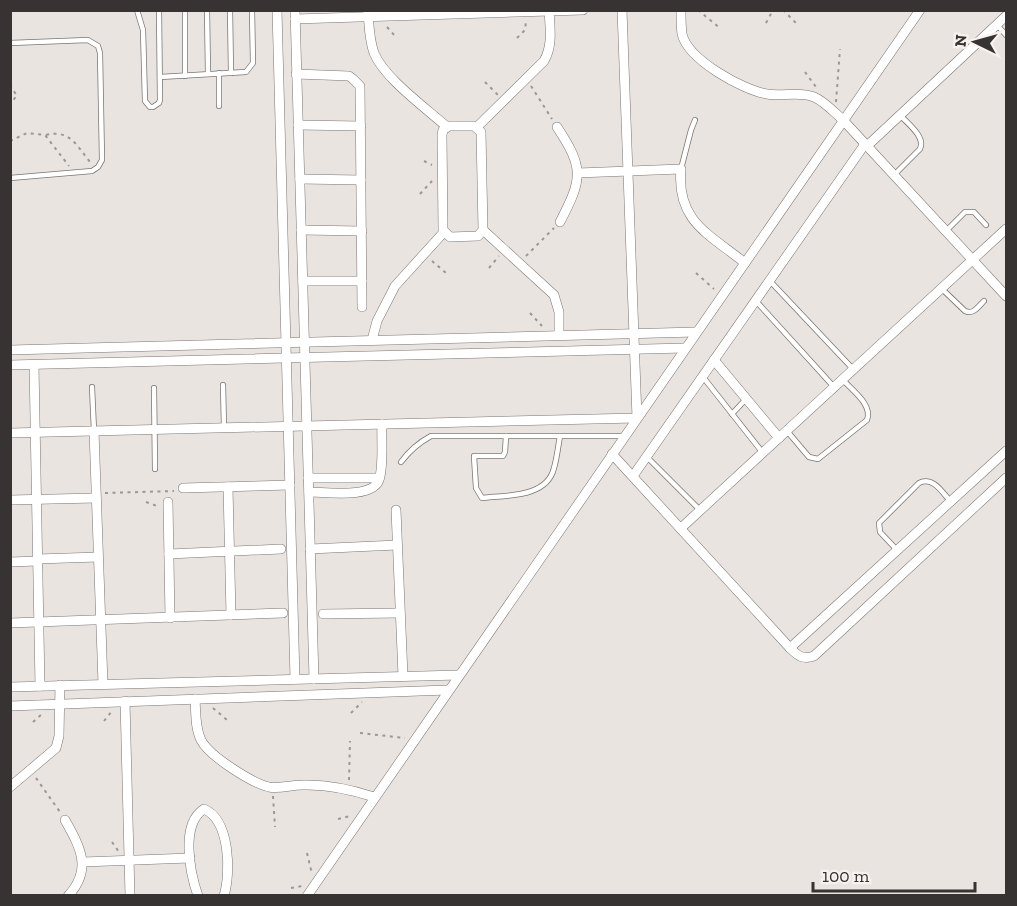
<svg xmlns="http://www.w3.org/2000/svg" width="1017" height="906" font-family="'Zilla Slab',serif">
  <style>
    .lines { fill: none; stroke-linecap: round; stroke-linejoin: round }
    .lane-casing { stroke: #7b7572; stroke-width: 6 }
    .street-casing { stroke: #7b7572; stroke-width: 10 }
    .path { stroke: #9b9794; stroke-width: 2; stroke-dasharray: 3 4.5; stroke-linecap: butt }
    .lane { stroke: #fff; stroke-width: 4.5 }
    .street { stroke: #fff; stroke-width: 9 }
  </style>
  <rect width="100%" height="100%" fill="#eae4e0"/>
  <g class="lines">
    <defs>
      <g id="lane">
        <path d="M 137,10 L 143,30 L 145,101 L 150,107 L 153,107 L 159,103 L 160,100 L 159,10"/>
        <path d="M 185,10 L 185,76"/>
        <path d="M 207,10 L 208,74"/>
        <path d="M 230,10 L 231,73"/>
        <path d="M 997,25 L 1006,35"/>
        <path d="M 10,43 L 88,40 L 98,46 L 100,53 L 102,160 L 98,167 L 92,171 L 10,178"/>
        <path d="M 219,73 L 219,106"/>
        <path d="M 160,77 L 246,72 L 253,63 L 252,10"/>
        <path d="M 681,169 L 691,130 L 695,120"/>
        <path d="M 894,175 L 920,149 C 926,137 908,124 900,115"/>
        <path d="M 946,231 L 965,212 L 974,212 L 986,225"/>
        <path d="M 770,281 L 853,369"/>
        <path d="M 941,288 L 965,311 C 973,315 978,307 984,301"/>
        <path d="M 756,301 L 834,387"/>
        <path d="M 703,377 L 763,453"/>
        <path d="M 223,385 L 224,428"/>
        <path d="M 92,387 L 94,431"/>
        <path d="M 154,388 L 155,469"/>
        <path d="M 732,414 L 746,399"/>
        <path d="M 787,431 L 809,457 L 818,459 L 867,420 C 873,405 852,390 843,380"/>
        <path d="M 506,436 L 505,452 L 503,456 L 474,456 L 476,488 L 482,498 C 506,495 547,498 554,468 C 557,458 558,447 560,436"/>
        <path d="M 647,457 L 700,510"/>
        <path d="M 401,462 C 410,450 418,443 431,436 L 625,436"/>
        <path d="M 897,550 L 880,532 L 879,523 L 919,483 C 933,476 942,492 951,502"/>
      </g>
      <g id="street">
        <path d="M 277,10 L 295,679"/>
        <path d="M 295,10 L 314,679"/>
        <path d="M 681,10 C 681,18 681,27 682,34 C 688,60 743,90 767,94 C 782,97 798,91 814,97 C 824,101 835,113 843,120 L 1006,296"/>
        <path d="M 368,11 C 369,25 369,39 374,53 C 384,78 426,108 447,127"/>
        <path d="M 295,19 L 583,10"/>
        <path d="M 296,74 L 349,76 L 353,79 L 360,86 L 362,307"/>
        <path d="M 298,125 L 361,126"/>
        <path d="M 449,126 L 474,126 L 481,132 L 483,230 L 478,236 L 450,237 L 443,230 L 442,135 L 443,130 Z"/>
        <path d="M 477,127 L 544,61 C 553,45 550,29 549,10"/>
        <path d="M 557,127 C 584,168 583,178 560,222"/>
        <path d="M 867,146 L 1006,16"/>
        <path d="M 578,173 L 681,169 C 676,221 709,234 745,263"/>
        <path d="M 300,179 L 361,180"/>
        <path d="M 301,230 L 362,231"/>
        <path d="M 483,230 L 554,295 L 559,312 L 559,335"/>
        <path d="M 303,281 L 362,281"/>
        <path d="M 372,340 L 377,321 L 395,286 L 444,232"/>
        <path d="M 10,350 L 696,332"/>
        <path d="M 714,360 L 779,438"/>
        <path d="M 10,365 L 685,348"/>
        <path d="M 34,365 L 40,686"/>
        <path d="M 94,431 L 103,684"/>
        <path d="M 10,433 L 637,418 L 622,10"/>
        <path d="M 612,454 L 790,648 C 798,656 803,660 814,656 L 1006,478"/>
        <path d="M 633,476 L 865,144"/>
        <path d="M 308,478 L 379,478"/>
        <path d="M 228,487 L 231,615"/>
        <path d="M 183,488 L 290,485"/>
        <path d="M 309,492 C 326,492 372,499 379,480 C 384,466 381,440 382,424"/>
        <path d="M 10,500 L 96,498"/>
        <path d="M 168,502 L 170,618"/>
        <path d="M 396,510 L 403,676"/>
        <path d="M 681,528 L 1006,229"/>
        <path d="M 310,549 L 397,545"/>
        <path d="M 169,554 L 281,549"/>
        <path d="M 37,559 L 98,557"/>
        <path d="M 10,562 L 37,561"/>
        <path d="M 323,614 L 400,613"/>
        <path d="M 10,623 L 283,613"/>
        <path d="M 790,648 L 1006,451"/>
        <path d="M 10,687 L 459,675"/>
        <path d="M 195,699 C 196,713 195,728 201,740 C 209,756 252,783 269,787 C 280,789 291,785 302,785 C 328,784 350,789 374,797"/>
        <path d="M 125,701 L 130,896"/>
        <path d="M 10,706 L 448,690"/>
        <path d="M 10,787 L 56,748 L 59,736 L 60,685"/>
        <path d="M 65,820 C 80,847 93,869 68,896"/>
        <path d="M 83,862 L 190,858"/>
        <path d="M 198,896 C 190,873 180,824 204,809 C 230,820 231,872 224,896"/>
        <path d="M 307,896 L 920,10"/>
      </g>
    </defs>
    <use href="#lane" class="lane-casing"/>
    <use href="#street" class="street-casing"/>
    <g class="path">
      <path d="M 698,10 L 721,29"/>
      <path d="M 783,10 L 798,25"/>
      <path d="M 766,23 L 773,10"/>
      <path d="M 387,27 L 395,36"/>
      <path d="M 517,38 L 525,30 L 526,21"/>
      <path d="M 805,72 L 816,87"/>
      <path d="M 485,82 L 498,95"/>
      <path d="M 10,85 L 17,96 L 10,103"/>
      <path d="M 531,86 L 552,119"/>
      <path d="M 836,102 L 840,49"/>
      <path d="M 46,135 C 70,129 77,146 90,162"/>
      <path d="M 10,141 L 27,133 L 45,135 L 69,166"/>
      <path d="M 424,161 L 432,165"/>
      <path d="M 420,194 L 432,181"/>
      <path d="M 526,256 L 554,228"/>
      <path d="M 432,261 L 446,273"/>
      <path d="M 489,268 L 499,256"/>
      <path d="M 696,273 L 714,289"/>
      <path d="M 530,313 L 542,326"/>
      <path d="M 105,493 L 174,491"/>
      <path d="M 146,502 L 157,506"/>
      <path d="M 213,708 L 227,720"/>
      <path d="M 351,713 L 362,702"/>
      <path d="M 104,721 L 112,711"/>
      <path d="M 33,722 L 42,714"/>
      <path d="M 360,733 L 405,738"/>
      <path d="M 36,778 L 60,812"/>
      <path d="M 349,780 L 350,741"/>
      <path d="M 273,796 L 275,827"/>
      <path d="M 338,819 L 350,816"/>
      <path d="M 112,842 L 119,852"/>
      <path d="M 307,853 L 312,874"/>
      <path d="M 291,888 L 302,886"/>
    </g>
    <use href="#lane" class="lane"/>
    <use href="#street" class="street"/>
  </g>
  <rect width="1017" height="906" fill="none" stroke="#363332" stroke-width="24"/>
  <g transform="translate(975 42) rotate(275)" stroke="#f8f1ee" stroke-width="4.5" paint-order="stroke">
  <path d="M0-4.5L10 22L0 15L-10 22Z" fill="#363332"/>
  <text y="-9" font-size="16" font-weight="bold" text-anchor="middle" fill="#363332">N</text>
  </g>
  <path d="M813 882v9h162v-9" fill="none" stroke="#363332" stroke-width="3"/>
  <text x="822" y="882" font-size="18" fill="#363332" stroke="#f8f1ee" stroke-width="4.5" paint-order="stroke">100 m</text>
</svg>
